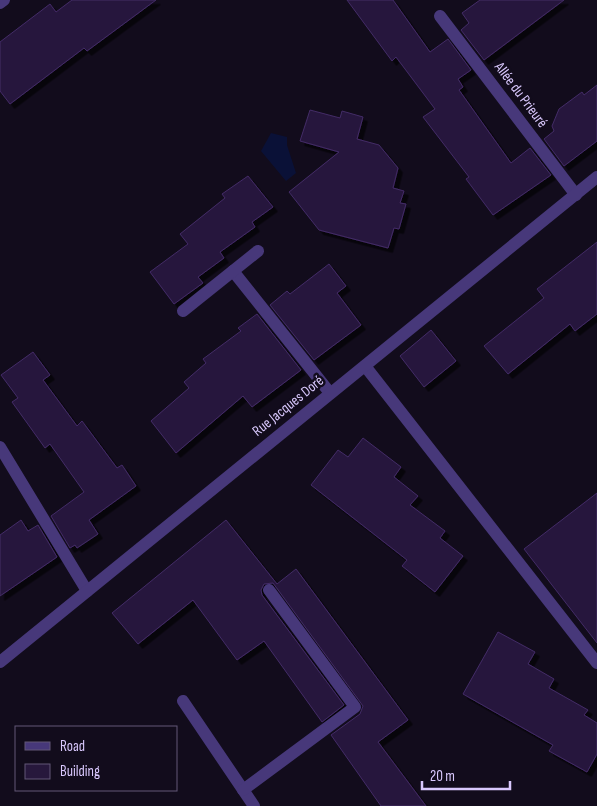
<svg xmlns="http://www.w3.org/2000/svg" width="597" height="806" font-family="'Sofia Sans Condensed',sans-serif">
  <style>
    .water { fill: #0a1137 }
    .building { fill: #27183c; stroke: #432b67; filter: url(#shadow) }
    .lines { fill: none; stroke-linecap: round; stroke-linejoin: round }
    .minor { stroke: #47387a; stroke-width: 12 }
    .labels { text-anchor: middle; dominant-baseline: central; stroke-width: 5; stroke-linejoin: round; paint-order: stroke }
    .street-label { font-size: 15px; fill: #d9c8fd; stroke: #120c1c }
  </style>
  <defs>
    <filter id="shadow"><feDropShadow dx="4.5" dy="4.5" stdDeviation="0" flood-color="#0009"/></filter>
  </defs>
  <rect width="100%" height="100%" fill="#120c1c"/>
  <path class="water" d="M 271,133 L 287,137 L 287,145 L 296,173 L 286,181 L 261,151 Z"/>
  <g class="building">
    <path d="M 72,0 L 156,0 L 87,51 L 84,48 L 10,104 L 0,91 L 0,42 L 50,4 L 56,12 Z"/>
    <path d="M 347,0 L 393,0 L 430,52 L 448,39 L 471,70 L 458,79 L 463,87 L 459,90 L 511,163 L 530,148 L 551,175 L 493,215 L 466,179 L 469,177 L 423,117 L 435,109 L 396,57 L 392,61 Z"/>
    <path d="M 480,0 L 564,0 L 484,60 L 461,30 L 469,23 L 462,13 Z"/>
    <path d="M 597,85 L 597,141 L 564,166 L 544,139 L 554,131 L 552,126 L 559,109 L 582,92 L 584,95 Z"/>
    <path d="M 310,110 L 340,118 L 342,111 L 363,117 L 357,139 L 379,145 L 398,168 L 393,188 L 404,191 L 400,203 L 406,204 L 399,229 L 394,228 L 388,248 L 319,230 L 289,192 L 339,152 L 300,141 Z"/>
    <path d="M 248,176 L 273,207 L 252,222 L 255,227 L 220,252 L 224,258 L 198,277 L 203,283 L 174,304 L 150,272 L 188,244 L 180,234 L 225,198 L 222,194 Z"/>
    <path d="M 597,242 L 597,314 L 575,331 L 570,324 L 508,374 L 484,346 L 544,298 L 537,289 Z"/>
    <path d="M 329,264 L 346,286 L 337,293 L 361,325 L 314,360 L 270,305 L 287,291 L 290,294 Z"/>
    <path d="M 257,314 L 301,370 L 252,407 L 243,396 L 176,453 L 151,421 L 189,388 L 184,382 L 206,363 L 203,359 L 241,331 L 238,328 Z"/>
    <path d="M 431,330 L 456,361 L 424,387 L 400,356 Z"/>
    <path d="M 33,352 L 50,375 L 43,380 L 77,426 L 82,421 L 117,468 L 122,465 L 136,486 L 89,520 L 98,534 L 77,548 L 75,545 L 70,548 L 51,516 L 84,492 L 50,444 L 45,448 L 12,402 L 18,398 L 1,375 Z"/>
    <path d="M 363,438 L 401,467 L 394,477 L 418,496 L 410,505 L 445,531 L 440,538 L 463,556 L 435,592 L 402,566 L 407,560 L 311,485 L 338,450 L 348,457 Z"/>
    <path d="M 597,493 L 597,643 L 524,549 Z"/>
    <path d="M 21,520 L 28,531 L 38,525 L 57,557 L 0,596 L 0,535 Z"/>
    <path d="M 226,520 L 277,584 L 296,569 L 408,720 L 378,742 L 426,806 L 381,806 L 331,735 L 360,714 L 363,706 L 273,583 L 264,584 L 261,590 L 262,595 L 344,705 L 322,722 L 264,641 L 237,660 L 193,600 L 138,644 L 112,613 Z"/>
    <path d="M 498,632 L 535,652 L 528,664 L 554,679 L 549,688 L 588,710 L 584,715 L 597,723 L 597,754 L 587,772 L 549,751 L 553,745 L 463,694 Z"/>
  </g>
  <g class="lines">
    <g class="minor">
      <path d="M 0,3 L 4,0"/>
      <path d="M 440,16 L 576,195"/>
      <path d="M 233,271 L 330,393"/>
      <path d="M 183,311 L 258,251"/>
      <path d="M 365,366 L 597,663"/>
      <path d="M 0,447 L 87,591"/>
      <path d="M 0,662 L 597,177"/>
      <path d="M 183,701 L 254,806"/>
      <path d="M 243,790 L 355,707 L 269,590"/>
    </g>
  </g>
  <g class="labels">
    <g class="street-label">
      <text transform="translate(521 95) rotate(53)">Allée du Prieuré</text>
      <text transform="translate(288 406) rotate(-39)">Rue Jacques Doré</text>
    </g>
  </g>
  <rect x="15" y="726" width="162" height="65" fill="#120c1c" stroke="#625776"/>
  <rect x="25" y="742" width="25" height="8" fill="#47387a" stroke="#625776"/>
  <text x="60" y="751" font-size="15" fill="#d9c8fd">Road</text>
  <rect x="25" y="764" width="25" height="15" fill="#27183c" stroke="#625776"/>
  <text x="60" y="776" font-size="15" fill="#d9c8fd">Building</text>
  <path d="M422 781v8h88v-8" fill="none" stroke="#d9c8fd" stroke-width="2.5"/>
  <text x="430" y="781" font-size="15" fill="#d9c8fd" stroke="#120c1c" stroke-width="4" paint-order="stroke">20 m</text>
</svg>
